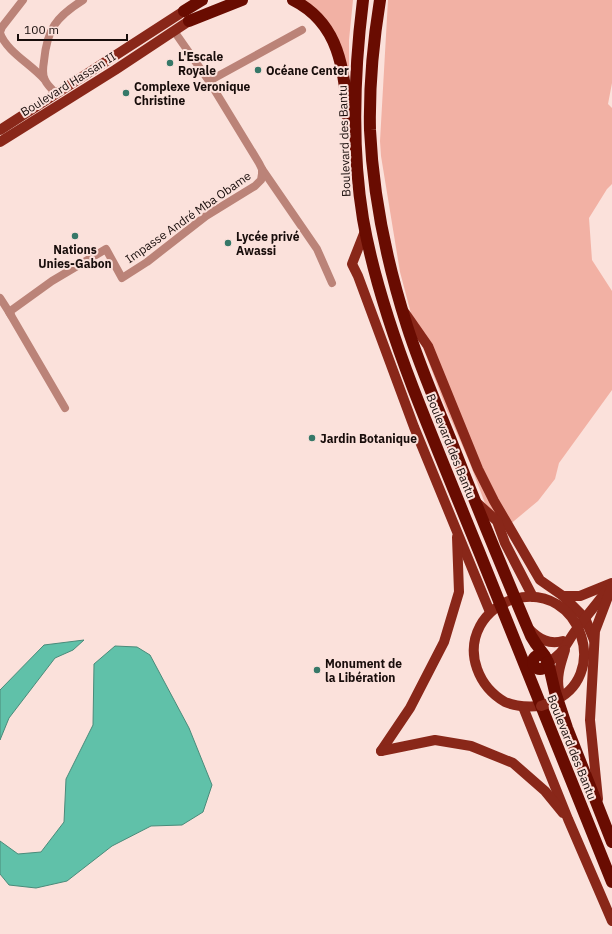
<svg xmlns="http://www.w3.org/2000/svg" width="612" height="934" font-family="'IBM Plex Sans',sans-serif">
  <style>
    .green { fill: #f2b1a4 }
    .water { fill: #60c1a9; stroke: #4a8b7a }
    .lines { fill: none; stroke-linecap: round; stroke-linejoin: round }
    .minor { stroke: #bb8378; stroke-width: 8 }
    .major { stroke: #892719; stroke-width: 10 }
    .highway { stroke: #690c01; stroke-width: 12 }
    .major-bridge { stroke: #892719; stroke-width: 10 }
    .poi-dot { fill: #367868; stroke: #fbe1db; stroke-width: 1.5 }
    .labels { text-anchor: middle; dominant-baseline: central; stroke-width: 4; stroke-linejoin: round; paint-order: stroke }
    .poi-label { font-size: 12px; font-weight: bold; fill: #180d0b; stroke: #fbe1db; text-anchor: start }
    .street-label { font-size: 12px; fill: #180d0b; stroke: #fbe1db }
  </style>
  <rect width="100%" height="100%" fill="#fbe1db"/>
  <g class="green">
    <path d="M 303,0 L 353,0 L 349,40 L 349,78 Z"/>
    <path d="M 388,0 L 612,0 L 612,83 L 608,104 L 612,108 L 612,184 L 607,189 L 589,218 L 592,260 L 612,291 L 612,390 L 559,463 L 555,479 L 538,501 L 497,535 L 469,461 L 446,408 L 413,321 L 400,272 L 381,156 L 380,141 Z"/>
  </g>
  <g class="water">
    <path d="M 84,640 L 73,650 L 55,658 L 9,718 L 0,740 L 0,690 L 44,645 Z"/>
    <path d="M 115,646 L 137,647 L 150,655 L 189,728 L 212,785 L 203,812 L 182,825 L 151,826 L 112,846 L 67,881 L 36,888 L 9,885 L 0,874 L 0,841 L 18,854 L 41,852 L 64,822 L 66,779 L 93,725 L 94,664 Z"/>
  </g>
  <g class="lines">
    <g class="minor">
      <path d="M 0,32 L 2,27 L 23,0"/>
      <path d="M 0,33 C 6,51 32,65 44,79"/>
      <path d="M 209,81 L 302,30"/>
      <path d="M 56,94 C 53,90 47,85 45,80 C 42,75 43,67 44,61 C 47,29 56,17 83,0"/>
      <path d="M 262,169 L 317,249 L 332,283"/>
      <path d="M 0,298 L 11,315"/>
      <path d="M 65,408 L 9,312 L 52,281 L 106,249 L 122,278 L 147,262 L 206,216 L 255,186 L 261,180 L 262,174 L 262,169 L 259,163 L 209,81 L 174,31"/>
    </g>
    <g class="major">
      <path d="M 0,130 L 184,11"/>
      <path d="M 0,142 L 115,70 L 189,21"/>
      <path d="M 365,231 L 352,264 L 358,276 L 414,427 L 490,612"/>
      <path d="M 405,313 L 428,346 L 478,469 L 494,501 L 540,580 L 563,596 L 580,596 L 612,583"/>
      <path d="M 476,502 L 497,521 L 505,543 L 533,597"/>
      <path d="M 563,596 L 585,618 L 594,640"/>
      <path d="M 529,629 C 539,639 549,645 563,641"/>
      <path d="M 548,662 C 564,654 566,643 576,630 C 586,616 597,604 607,590"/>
      <path d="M 559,690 C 556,676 561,663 565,650"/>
      <path d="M 541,706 C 529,707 516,707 505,702 C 479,687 465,654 480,626 C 487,613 500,603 514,599 C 582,581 612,679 551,702"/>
      <path d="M 523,707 L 568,819 L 612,921"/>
      <path d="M 381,751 L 410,708 L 444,642 L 459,592 L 457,537"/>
      <path d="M 381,751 L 435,740 L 471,746 L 513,763 L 545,791 L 563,813"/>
      <path d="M 598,799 L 590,720 L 595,631 L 612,586"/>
    </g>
    <g class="highway">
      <path d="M 293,0 C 341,24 344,72 348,119"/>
      <path d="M 363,0 C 354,72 351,146 363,219 C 373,277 392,333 413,388 C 434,442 456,495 478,549 C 523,660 567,771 612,882"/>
      <path d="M 380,0 C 373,43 369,86 370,130 C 373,196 387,263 407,326 C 419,364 435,401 450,438 C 476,505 503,570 531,636 L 536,644 L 545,656"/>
      <path d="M 184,11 L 202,0"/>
      <path d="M 189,21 L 242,0"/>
      <circle cx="540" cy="662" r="7"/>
      <path d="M 548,662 L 555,692 L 567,728 L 612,842"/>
    </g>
    <path class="major-bridge" d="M 541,706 L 549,703"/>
  </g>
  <g class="poi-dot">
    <circle cx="170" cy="63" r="4"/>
    <circle cx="258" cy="70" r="4"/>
    <circle cx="126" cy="93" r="4"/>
    <circle cx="75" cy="236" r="4"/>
    <circle cx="228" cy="243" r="4"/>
    <circle cx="312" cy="438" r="4"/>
    <circle cx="317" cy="670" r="4"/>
  </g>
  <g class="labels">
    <g class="poi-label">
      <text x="178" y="56">L'Escale<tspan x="178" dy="14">Royale</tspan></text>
      <text x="266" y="70">Océane Center</text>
      <text x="134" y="86">Complexe Veronique<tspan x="134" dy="14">Christine</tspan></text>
      <text x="236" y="236">Lycée privé<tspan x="236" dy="14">Awassi</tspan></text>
      <text x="75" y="249" text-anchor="middle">Nations<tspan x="75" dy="14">Unies-Gabon</tspan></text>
      <text x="320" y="438">Jardin Botanique</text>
      <text x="325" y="663">Monument de<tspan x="325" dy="14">la Libération</tspan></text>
    </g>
    <g class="street-label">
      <text transform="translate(68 84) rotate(-32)">Boulevard Hassan II</text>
      <text transform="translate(344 141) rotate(-92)">Boulevard des Bantu</text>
      <text transform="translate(188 217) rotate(-35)">Impasse André Mba Obame</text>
      <text transform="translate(451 446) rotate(68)">Boulevard des Bantu</text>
      <text transform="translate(572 747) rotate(68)">Boulevard des Bantu</text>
    </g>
  </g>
  <path d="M18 34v6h109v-6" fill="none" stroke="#180d0b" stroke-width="2"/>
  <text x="24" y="34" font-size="12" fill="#180d0b" stroke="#fbe1db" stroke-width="3" paint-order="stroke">100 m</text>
</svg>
